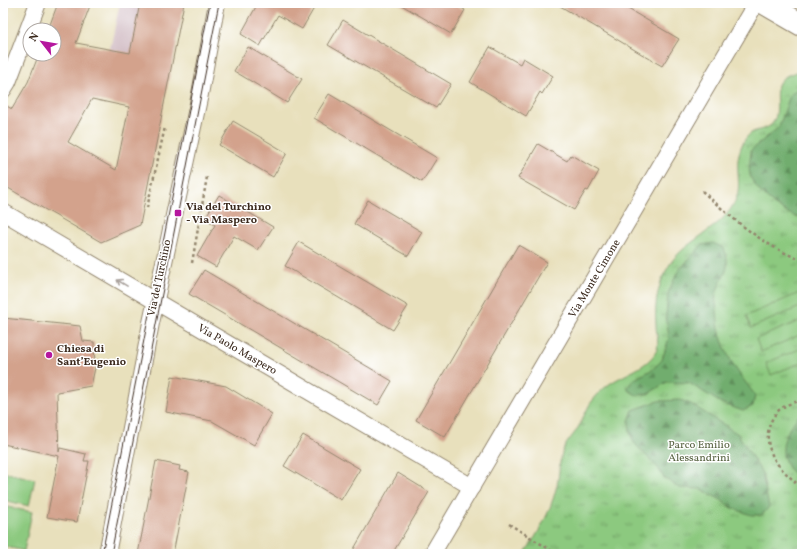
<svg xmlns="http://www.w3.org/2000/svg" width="805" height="557" font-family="Vollkorn,serif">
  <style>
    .industrial { fill: #d2bdc5 }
    .grass { fill: url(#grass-tufts); stroke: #647a4e }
    .forest { fill: url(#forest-firs); stroke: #566c46 }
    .pitch { fill: #8cc97f; stroke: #647a4e }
    .building { fill: #d3a28c; fill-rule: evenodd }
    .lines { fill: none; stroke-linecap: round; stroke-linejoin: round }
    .street-casing { stroke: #92856d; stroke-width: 18 }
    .secondary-casing { stroke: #92856d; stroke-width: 24 }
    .path { stroke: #92856d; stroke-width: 2.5; stroke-dasharray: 3 3; stroke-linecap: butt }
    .street { stroke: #fff; stroke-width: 16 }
    .secondary { stroke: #fff; stroke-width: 22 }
    .tram { stroke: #3b2a1e; stroke-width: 1 }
    .oneway { stroke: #a79f9a }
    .poi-dot { fill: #b5179e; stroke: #fff; stroke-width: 1.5 }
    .labels { text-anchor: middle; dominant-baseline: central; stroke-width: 3; stroke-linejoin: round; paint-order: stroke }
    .poi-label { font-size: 11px; font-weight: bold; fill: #3b2a1e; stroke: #fff; text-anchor: start }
    .street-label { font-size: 11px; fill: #3b2a1e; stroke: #fff }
    .park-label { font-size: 11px; fill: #576240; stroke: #fff }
  </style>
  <defs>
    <pattern id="grass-tufts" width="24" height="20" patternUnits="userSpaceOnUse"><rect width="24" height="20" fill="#8cc97f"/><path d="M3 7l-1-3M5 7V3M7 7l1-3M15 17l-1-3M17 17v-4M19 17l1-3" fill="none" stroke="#74a367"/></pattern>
    <pattern id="forest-firs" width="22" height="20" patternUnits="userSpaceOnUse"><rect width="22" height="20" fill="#71ad6e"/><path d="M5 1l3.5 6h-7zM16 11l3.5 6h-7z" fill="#5e8d5a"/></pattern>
  </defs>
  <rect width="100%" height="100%" fill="#fff"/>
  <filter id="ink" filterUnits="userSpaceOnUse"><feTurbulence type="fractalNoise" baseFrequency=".025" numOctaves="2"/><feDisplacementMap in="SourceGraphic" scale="8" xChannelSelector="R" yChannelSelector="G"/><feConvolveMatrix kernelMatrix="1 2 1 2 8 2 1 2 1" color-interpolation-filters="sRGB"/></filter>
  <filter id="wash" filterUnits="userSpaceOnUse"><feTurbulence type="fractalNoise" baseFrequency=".012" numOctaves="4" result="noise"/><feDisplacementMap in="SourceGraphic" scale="16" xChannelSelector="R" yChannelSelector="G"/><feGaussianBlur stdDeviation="0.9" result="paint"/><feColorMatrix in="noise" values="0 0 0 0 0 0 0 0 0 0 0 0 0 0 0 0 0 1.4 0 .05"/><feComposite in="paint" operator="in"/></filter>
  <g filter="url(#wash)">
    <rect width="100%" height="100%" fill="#e8e0bc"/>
    <path class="industrial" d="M 120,3 L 175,3 L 184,5 L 173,61 L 110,49 Z"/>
    <path class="grass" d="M 797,72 L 802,73 L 802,554 L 524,554 C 538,534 550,513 556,489 C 560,476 558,461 564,448 C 568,440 575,434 579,426 C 583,418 586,411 590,404 C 596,396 603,388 611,383 C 626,373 651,366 657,349 C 659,341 656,333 656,325 C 654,303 658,283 670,264 C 687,238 724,229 736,199 C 742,185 735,169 739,154 C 741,146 745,136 753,132 C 760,129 770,129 774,121 C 783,102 764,80 797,72 Z"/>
    <g class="forest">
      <path d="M 799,87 L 802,87 L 802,219 C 784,214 755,193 750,175 C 748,168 751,157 751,150 L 779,127 L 790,95 Z"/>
      <path d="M 713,243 L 724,248 C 733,273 721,274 716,295 C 715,299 716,305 717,310 C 719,348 733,366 755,395 L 753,406 L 743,411 L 721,403 L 689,383 L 667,382 L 648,394 L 636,395 L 627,389 L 633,380 L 653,369 L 662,360 L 669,338 L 666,316 L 668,293 L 678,271 L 702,245 Z"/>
      <path d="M 680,400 L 691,404 L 738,434 L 762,473 L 769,507 L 762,515 L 751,515 L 730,507 L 721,500 L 701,489 L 679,488 L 664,478 L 658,468 L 634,443 L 630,433 L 629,421 L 633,410 L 658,401 Z"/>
      <path d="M 802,412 L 802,479 C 798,476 792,473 789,469 C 787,467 786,463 785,461 C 778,443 790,425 802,412 Z"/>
    </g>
    <g class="pitch">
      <path d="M 802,292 L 802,306 L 751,328 L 746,316 Z"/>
      <path d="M 802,320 L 802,334 L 761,352 L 756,339 Z"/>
      <path d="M 802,348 L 802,362 L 771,375 L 766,363 Z"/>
      <path d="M 3,472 L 35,479 L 29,506 L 3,500 Z"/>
      <path d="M 3,506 L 32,512 L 24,551 L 3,546 Z"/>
    </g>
    <g id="blocks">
      <g class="building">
        <path d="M 58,3 L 91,3 L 76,43 L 130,53 L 140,3 L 184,3 L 140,225 L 101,242 L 3,185 L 3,104 L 12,109 L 28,82 L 39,54 L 54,54 L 54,30 L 48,30 ZM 92,99 L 129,107 L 116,170 L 68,142 Z"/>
        <path d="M 258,3 L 317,3 L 302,29 L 278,15 L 260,46 L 241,34 Z"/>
        <path d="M 398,3 L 453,3 L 465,10 L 451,34 Z"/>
        <path d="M 555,3 L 618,3 L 679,39 L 662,66 Z"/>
        <path d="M 343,20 L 451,84 L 436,108 L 328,45 Z"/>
        <path d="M 248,47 L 302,79 L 287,103 L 234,71 Z"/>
        <path d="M 490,47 L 520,64 L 523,58 L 553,76 L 542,94 L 540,92 L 526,116 L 470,82 Z"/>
        <path d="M 329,94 L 437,158 L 422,182 L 314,118 Z"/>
        <path d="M 233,121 L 287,153 L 273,177 L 219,145 Z"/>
        <path d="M 538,144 L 567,161 L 571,155 L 599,171 L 588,191 L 586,190 L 574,210 L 518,178 Z"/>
        <path d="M 219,195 L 273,227 L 258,250 L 234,236 L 216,267 L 197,256 L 215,225 L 205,218 Z"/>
        <path d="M 368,200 L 422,232 L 408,256 L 354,224 Z"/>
        <path d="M 299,242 L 408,306 L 393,330 L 285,266 Z"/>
        <path d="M 518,245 L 547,262 L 445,437 L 416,420 Z"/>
        <path d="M 204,270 L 392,381 L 378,405 L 189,294 Z"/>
        <path d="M 3,318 L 80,326 L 83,341 L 94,342 L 95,368 L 91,386 L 57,392 L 59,452 L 60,448 L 86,454 L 84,461 L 89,461 L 77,522 L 47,517 L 59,456 L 3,444 Z"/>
        <path d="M 172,376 L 226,386 L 272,414 L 254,445 L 212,421 L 166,412 Z"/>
        <path d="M 303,435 L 360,469 L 341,500 L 284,466 Z"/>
        <path d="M 156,461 L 180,466 L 179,470 L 189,472 L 173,554 L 138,554 Z"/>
        <path d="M 398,473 L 429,492 L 413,519 L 392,554 L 351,554 Z"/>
      </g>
    </g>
  </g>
  <g filter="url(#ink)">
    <use href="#blocks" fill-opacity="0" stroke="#92856d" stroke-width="1"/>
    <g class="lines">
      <defs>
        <g id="street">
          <path d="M 3,90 L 8,82 L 38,3"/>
          <path d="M 3,212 L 472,487"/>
          <path d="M 107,554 L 151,323 L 200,94 L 217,3"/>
          <path d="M 432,554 L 756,3"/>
        </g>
        <path id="secondary" d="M 764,3 L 802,25"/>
      </defs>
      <use href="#street" class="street-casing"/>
      <use href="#secondary" class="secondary-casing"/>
      <g class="path">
        <path d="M 702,191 C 732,218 763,246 802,260"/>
        <path d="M 147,208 L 165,127"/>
        <path d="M 192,263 L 207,177"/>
        <path d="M 802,400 C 794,402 785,405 779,410 C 763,426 765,450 780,467 C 786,474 795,481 802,489"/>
        <path d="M 509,524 L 557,554"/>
      </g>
      <use href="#street" class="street"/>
      <use href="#secondary" class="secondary"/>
      <g class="tram">
        <path d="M 102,554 L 210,3"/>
        <path d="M 111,554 L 219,3"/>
      </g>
    </g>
    <defs><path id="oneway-shaft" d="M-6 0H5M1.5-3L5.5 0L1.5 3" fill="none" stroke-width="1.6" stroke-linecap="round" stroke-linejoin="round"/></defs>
    <use class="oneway" href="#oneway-shaft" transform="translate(122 283) rotate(-149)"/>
  </g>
  <g class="poi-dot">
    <rect x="174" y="209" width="8" height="8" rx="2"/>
    <circle cx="49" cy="355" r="4"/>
  </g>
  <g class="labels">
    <g class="poi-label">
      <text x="186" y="207">Via del Turchino<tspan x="186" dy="13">- Via Maspero</tspan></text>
      <text x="57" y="349">Chiesa di<tspan x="57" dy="13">Sant’Eugenio</tspan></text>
    </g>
    <g class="street-label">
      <text transform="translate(160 278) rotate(-78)">Via del Turchino</text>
      <text transform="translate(595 279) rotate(-59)">Via Monte Cimone</text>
      <text transform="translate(237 350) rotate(30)">Via Paolo Maspero</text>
    </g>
    <g class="park-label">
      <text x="699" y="445">Parco Emilio<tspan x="699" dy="13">Alessandrini</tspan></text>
    </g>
  </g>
  <rect width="805" height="557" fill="none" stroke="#fff" stroke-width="16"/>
  <g transform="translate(42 42) rotate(301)"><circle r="19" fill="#ffffff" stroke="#b1aaa5"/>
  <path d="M0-3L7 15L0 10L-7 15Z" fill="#b5179e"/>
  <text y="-6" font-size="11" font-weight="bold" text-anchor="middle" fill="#3b2a1e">N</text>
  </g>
</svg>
